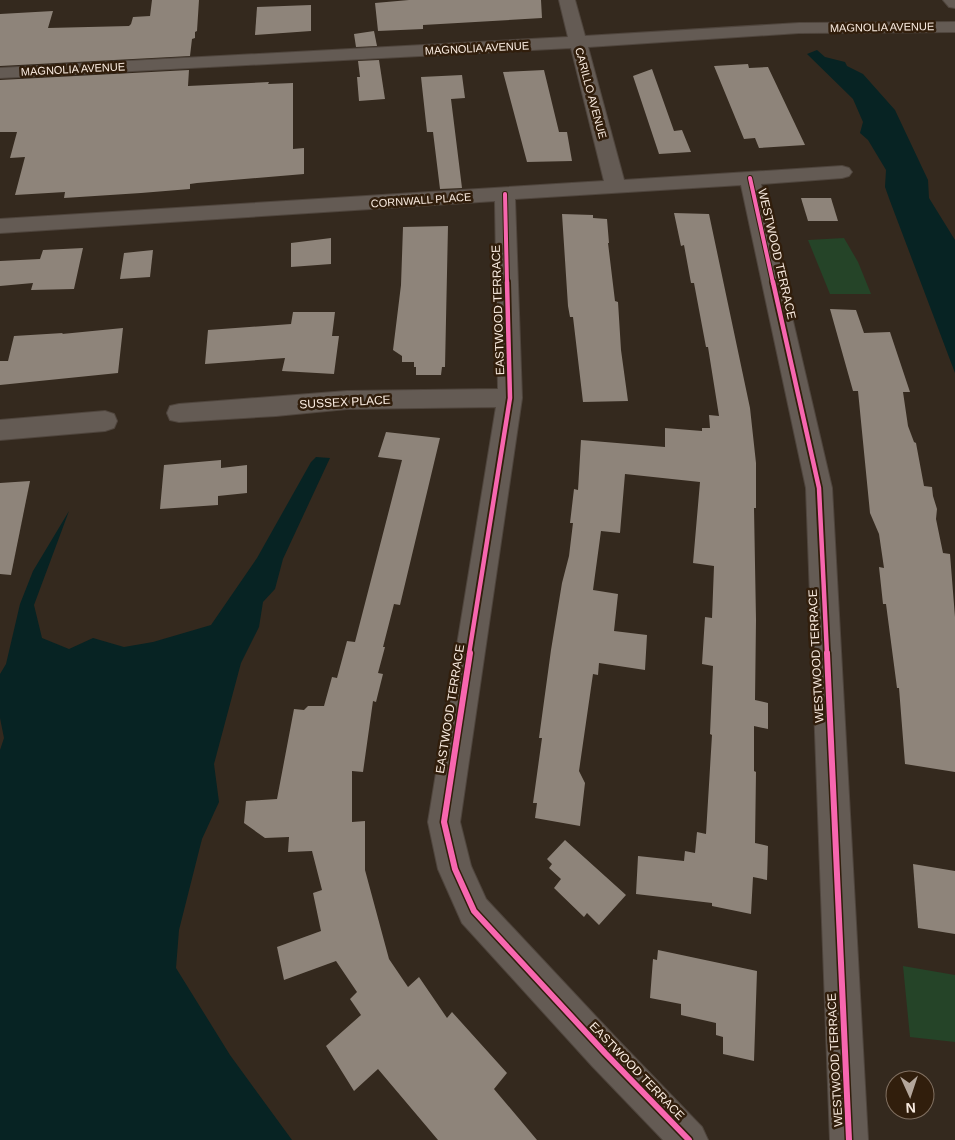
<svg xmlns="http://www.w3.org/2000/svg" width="955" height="1140" font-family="Helvetica,sans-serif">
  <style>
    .green { fill: #254428 }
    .water { fill: #072323 }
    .building { fill: #8e847a }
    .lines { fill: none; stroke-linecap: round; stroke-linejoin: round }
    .minor-casing { stroke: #4f453d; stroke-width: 2 }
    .minor { fill: #645b54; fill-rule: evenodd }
    .cycleway-far2-casing { stroke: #311e0c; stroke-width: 6 }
    .cycleway-far1-casing { stroke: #311e0c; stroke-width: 8 }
    .cycleway-casing { stroke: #311e0c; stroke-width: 9 }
    .cycleway-far2 { stroke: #f766af; stroke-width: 4 }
    .cycleway-far1 { stroke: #f766af; stroke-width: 4.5 }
    .cycleway { stroke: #f766af; stroke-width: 6 }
    .labels { text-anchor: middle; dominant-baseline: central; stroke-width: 5; stroke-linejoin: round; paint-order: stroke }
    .far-street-label { font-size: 11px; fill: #f9ebe0; stroke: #311e0c }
    .street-label { font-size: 12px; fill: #f9ebe0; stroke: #311e0c }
  </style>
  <rect width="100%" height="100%" fill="#34291e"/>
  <g class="green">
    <path d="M 844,238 L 858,262 L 871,294 L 830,294 L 808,240 Z"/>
    <path d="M 903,966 L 955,975 L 955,1042 L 910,1037 Z"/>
  </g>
  <g class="water">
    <path d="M 817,50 L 825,57 L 845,62 L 847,66 L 863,74 L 895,110 L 928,180 L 929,198 L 955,240 L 955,373 L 890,201 L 885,187 L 886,170 L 868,140 L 860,133 L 863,122 L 853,99 L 807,54 Z"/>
    <path d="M 316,457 L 330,458 L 283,559 L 275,589 L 263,602 L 259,627 L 241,663 L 214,764 L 219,802 L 202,839 L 179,930 L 176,968 L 230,1055 L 292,1140 L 0,1140 L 0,750 L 4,738 L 0,718 L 0,674 L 6,664 L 20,604 L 33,571 L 69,511 L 34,605 L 42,638 L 69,649 L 93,638 L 124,647 L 153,642 L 211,625 L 257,558 L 311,462 Z"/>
  </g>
  <g class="building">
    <path d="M 152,0 L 199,0 L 197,31 L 195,32 L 195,38 L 192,39 L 190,56 L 0,66 L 0,14 L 53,11 L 48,28 L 129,26 L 131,24 L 133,17 L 150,16 Z"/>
    <path d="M 409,0 L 541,0 L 542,18 L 423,25 L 423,29 L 378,31 L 375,3 Z"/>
    <path d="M 311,5 L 311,31 L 255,35 L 257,7 Z"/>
    <path d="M 374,31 L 377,46 L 356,47 L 354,34 Z"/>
    <path d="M 379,60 L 385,99 L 359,101 L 357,77 L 360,77 L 358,61 Z"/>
    <path d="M 748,64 L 749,68 L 768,67 L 805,145 L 759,148 L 755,138 L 744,139 L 714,66 Z"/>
    <path d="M 652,69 L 674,131 L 682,130 L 691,152 L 659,154 L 633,76 Z"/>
    <path d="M 189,70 L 188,86 L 269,82 L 268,84 L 293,83 L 293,149 L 304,148 L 304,174 L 197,183 L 190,184 L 190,189 L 141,193 L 64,198 L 65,192 L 15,195 L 25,157 L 10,158 L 17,132 L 0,132 L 0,80 Z"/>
    <path d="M 544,70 L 559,132 L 567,132 L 572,161 L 527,162 L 503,72 Z"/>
    <path d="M 462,75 L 465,98 L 451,99 L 462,188 L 440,189 L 433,132 L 427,132 L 421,77 Z"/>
    <path d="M 801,198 L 831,198 L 838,221 L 808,221 Z"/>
    <path d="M 674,213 L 709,214 L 750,408 L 756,463 L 756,508 L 754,508 L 756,620 L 755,700 L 768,703 L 768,729 L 754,726 L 754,771 L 756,772 L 755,843 L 768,846 L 767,880 L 753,877 L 751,914 L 712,906 L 712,903 L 636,894 L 638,856 L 684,861 L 685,851 L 695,853 L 697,832 L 706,834 L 712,735 L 710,734 L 713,666 L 702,664 L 705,617 L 712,618 L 714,566 L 693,563 L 700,482 L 625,474 L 620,533 L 601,531 L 593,590 L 618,594 L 614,631 L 647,635 L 645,670 L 599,663 L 598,675 L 593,674 L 579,771 L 585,783 L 580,826 L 535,818 L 537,803 L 533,803 L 542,738 L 539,738 L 551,650 L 562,583 L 569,556 L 573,523 L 570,523 L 574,489 L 578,490 L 581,440 L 665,447 L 665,428 L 702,431 L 702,428 L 710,428 L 709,415 L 719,416 L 708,347 L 706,347 L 694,283 L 691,283 L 684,245 L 681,246 Z"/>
    <path d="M 562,214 L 593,215 L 593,218 L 607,219 L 609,243 L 608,243 L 615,301 L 618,302 L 621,350 L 628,401 L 583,402 L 573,317 L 570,317 L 568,306 Z"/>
    <path d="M 448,226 L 445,367 L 442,367 L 441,375 L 416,375 L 416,367 L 414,367 L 414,362 L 402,362 L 402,356 L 393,350 L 401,285 L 403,227 Z"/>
    <path d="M 331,238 L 331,264 L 291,267 L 291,243 Z"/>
    <path d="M 83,248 L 74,289 L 31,290 L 33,283 L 0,286 L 0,261 L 40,259 L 43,250 Z"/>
    <path d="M 153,250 L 150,277 L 120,279 L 124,253 Z"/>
    <path d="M 830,309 L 856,310 L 864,333 L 890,332 L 910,392 L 903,392 L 908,426 L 914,442 L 916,443 L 924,486 L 932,487 L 933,496 L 937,509 L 936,519 L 943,553 L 950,554 L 955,617 L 955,772 L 905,764 L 899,688 L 897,688 L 886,604 L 883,604 L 879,567 L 884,568 L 879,534 L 870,513 L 858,391 L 853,391 Z"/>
    <path d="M 293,312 L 335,312 L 332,336 L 339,336 L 334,374 L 282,371 L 285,358 L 205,364 L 208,330 L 291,324 Z"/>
    <path d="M 123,328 L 118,373 L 0,385 L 0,361 L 8,361 L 14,336 L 63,333 L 62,334 Z"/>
    <path d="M 386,432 L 440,438 L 400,605 L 394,604 L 383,647 L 385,647 L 378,673 L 383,674 L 376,702 L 373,701 L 363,772 L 352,771 L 352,822 L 365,821 L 365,870 L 389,959 L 408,987 L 419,977 L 447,1018 L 452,1012 L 507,1073 L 494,1089 L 537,1140 L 438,1140 L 378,1069 L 354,1091 L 326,1046 L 361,1015 L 350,999 L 357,992 L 336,961 L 284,980 L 277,947 L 321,931 L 313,893 L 322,890 L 312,851 L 288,852 L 289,837 L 265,838 L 244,823 L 246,801 L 277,799 L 294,709 L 304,710 L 308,706 L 324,706 L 332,677 L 337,678 L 347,641 L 355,642 L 402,460 L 378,457 Z"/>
    <path d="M 221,460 L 221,468 L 247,465 L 247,493 L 218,496 L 218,505 L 160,509 L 164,465 Z"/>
    <path d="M 30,481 L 11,575 L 0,574 L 0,483 Z"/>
    <path d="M 565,840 L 626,895 L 599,925 L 587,913 L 584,917 L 554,888 L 561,879 L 549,868 L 552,864 L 547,859 Z"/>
    <path d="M 913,864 L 955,871 L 955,934 L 918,928 Z"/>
    <path d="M 658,950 L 757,971 L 754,1061 L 723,1054 L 723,1037 L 716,1035 L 716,1023 L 681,1015 L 681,1004 L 650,998 L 653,959 L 657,960 Z"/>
  </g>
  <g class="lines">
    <defs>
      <g id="minor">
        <path d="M 559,0 L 575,0 L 585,36 L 799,23 L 955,22 L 955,32 L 799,33 L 588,47 L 624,180 L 842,166 L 849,168 L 852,172 L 849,176 L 842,178 L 761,184 L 832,488 L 868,1140 L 830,1140 L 806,488 L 741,185 L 515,199 L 522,398 L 460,822 L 471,866 L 486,899 L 618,1040 L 702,1127 L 708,1140 L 663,1140 L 592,1066 L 462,923 L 438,869 L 428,822 L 496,407 L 347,409 L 276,416 L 179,422 L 170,420 L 167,413 L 170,406 L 179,404 L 347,391 L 498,389 L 495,201 L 0,233 L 0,219 L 604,181 L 571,48 L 0,78 L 0,68 L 568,37 Z"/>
        <path d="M 943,0 L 955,0 L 955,8 L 949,7 Z"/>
        <path d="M 105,411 L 114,414 L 117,421 L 114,428 L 105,431 L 0,440 L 0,420 Z"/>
      </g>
    </defs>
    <use href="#minor" class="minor-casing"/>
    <use href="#minor" class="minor"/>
    <defs>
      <g id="cycleway-far2">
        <path d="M 750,178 L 773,283"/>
        <path d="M 505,194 L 507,283"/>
      </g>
      <g id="cycleway-far1">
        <path d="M 773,282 L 819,488 L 827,654"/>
        <path d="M 469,654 L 510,398 L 507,282"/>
      </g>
      <g id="cycleway">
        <path d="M 470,653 L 444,822 L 455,869 L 474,911 L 605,1053 L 689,1140"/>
        <path d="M 827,653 L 849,1140"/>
      </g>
    </defs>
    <use href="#cycleway-far2" class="cycleway-far2-casing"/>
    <use href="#cycleway-far1" class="cycleway-far1-casing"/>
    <use href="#cycleway" class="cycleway-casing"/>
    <use href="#cycleway-far2" class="cycleway-far2"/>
    <use href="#cycleway-far1" class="cycleway-far1"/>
    <use href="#cycleway" class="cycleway"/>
  </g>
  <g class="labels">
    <g class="far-street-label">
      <text transform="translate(882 27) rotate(-1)">MAGNOLIA AVENUE</text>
      <text transform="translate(477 48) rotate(-3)">MAGNOLIA AVENUE</text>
      <text transform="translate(73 69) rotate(-3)">MAGNOLIA AVENUE</text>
      <text transform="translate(591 93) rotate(75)">CARILLO AVENUE</text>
      <text transform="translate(421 200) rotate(-4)">CORNWALL PLACE</text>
    </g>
    <g class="street-label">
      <text transform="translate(777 254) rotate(77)">WESTWOOD TERRACE</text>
      <text transform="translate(498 310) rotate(-92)">EASTWOOD TERRACE</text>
      <text transform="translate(345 402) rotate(-3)">SUSSEX PLACE</text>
      <text transform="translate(816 656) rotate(-93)">WESTWOOD TERRACE</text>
      <text transform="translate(450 709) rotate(-81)">EASTWOOD TERRACE</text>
      <text transform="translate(835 1060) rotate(-93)">WESTWOOD TERRACE</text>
      <text transform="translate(637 1071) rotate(46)">EASTWOOD TERRACE</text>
    </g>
  </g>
  <g transform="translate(910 1095) rotate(177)"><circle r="24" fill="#311e0c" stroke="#817061"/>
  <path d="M0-4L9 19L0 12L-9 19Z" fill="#b4a79c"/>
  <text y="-8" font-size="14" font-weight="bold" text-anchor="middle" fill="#f9ebe0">N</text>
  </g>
</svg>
